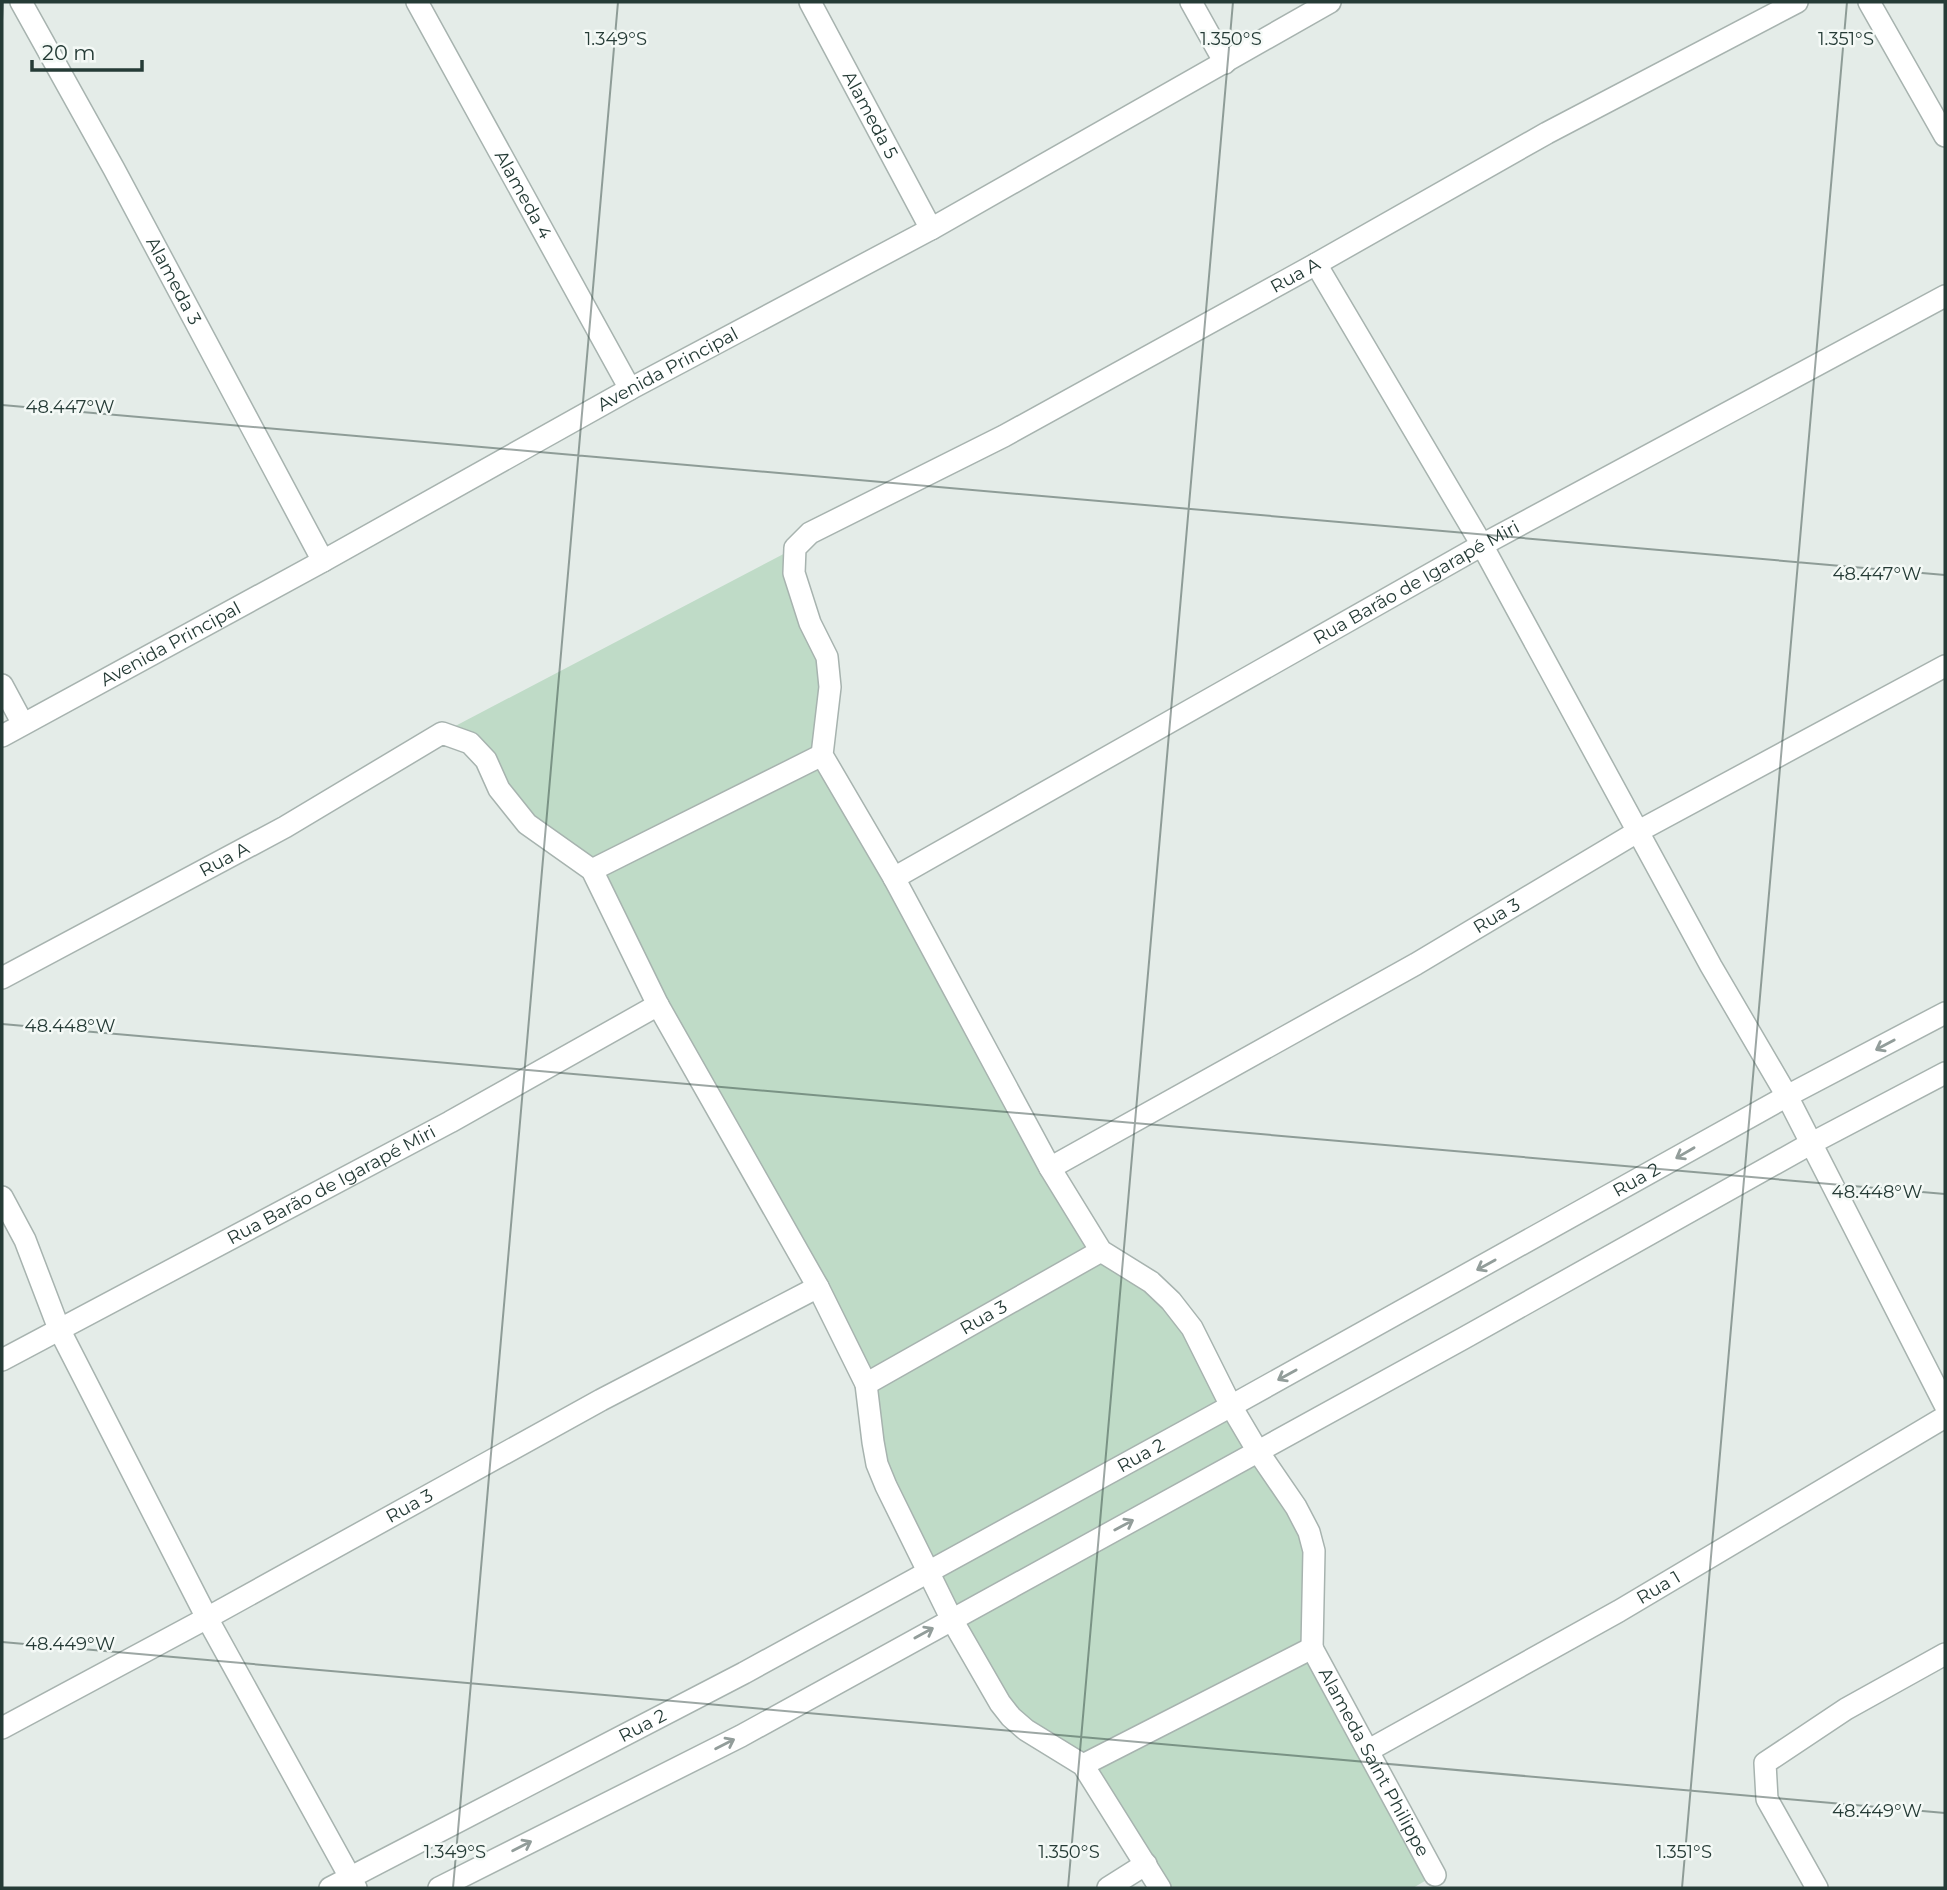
<svg xmlns="http://www.w3.org/2000/svg" width="1947" height="1890" font-family="Montserrat,sans-serif">
  <style>
    .green { fill: #bfdbc7 }
    .lines { fill: none; stroke-linecap: round; stroke-linejoin: round }
    .minor-casing { stroke: #a7b3af; stroke-width: 24 }
    .minor { stroke: #fff; stroke-width: 21 }
    .oneway { stroke: #929d9a }
    .ticks { fill: none; stroke: #253b36; stroke-width: 2; stroke-opacity: 0.45 }
    .labels { text-anchor: middle; dominant-baseline: central; stroke-width: 5; stroke-linejoin: round; paint-order: stroke }
    .street-label { font-size: 18px; fill: #253b36; stroke: #f4f9f6 }
    .ticks-label { font-size: 18px; text-anchor: middle; fill: #253b36; stroke: #f4f9f6; stroke-width: 5; stroke-linejoin: round; paint-order: stroke }
  </style>
  <rect width="100%" height="100%" fill="#e4ece8"/>
  <path class="green" d="M 795,548 L 827,657 L 822,755 L 1101,1251 L 1151,1282 L 1309,1532 L 1312,1648 L 1435,1875 L 1413,1888 L 1160,1888 L 1083,1765 L 1026,1730 L 886,1486 L 866,1384 L 593,870 L 527,824 L 486,760 L 442,733 Z"/>
  <g class="lines">
    <defs>
      <g id="minor">
        <path id="s1" d="M 21,2 L 114,169 L 323,561"/>
        <path id="s2" d="M 417,2 L 630,389"/>
        <path id="s3" d="M 810,2 L 931,229"/>
        <path d="M 1191,2 L 1225,63"/>
        <path d="M 1869,2 L 1945,136"/>
        <path d="M 1316,264 L 1482,545 L 1711,966 L 1787,1096 L 1945,1405"/>
        <path d="M 2,685 L 23,724"/>
        <path id="s4" d="M 2,736 L 323,561 L 630,389 L 931,229 L 1330,2"/>
        <path d="M 592,870 L 822,755"/>
        <path id="s5" d="M 894,878 L 1482,545 L 1945,296"/>
        <path id="s6" d="M 2,978 L 285,827 L 442,733 L 470,743 L 486,760 L 499,789 L 527,824 L 592,870 L 658,1005 L 818,1287 L 866,1384 L 873,1442 L 877,1464 L 886,1486 L 951,1618 L 1000,1703 L 1011,1717 L 1026,1730 L 1083,1765 L 1160,1888"/>
        <path id="s7" d="M 1050,1168 L 1416,964 L 1637,832 L 1945,666"/>
        <path d="M 2,1197 L 25,1240 L 59,1329 L 207,1618 L 356,1888"/>
        <path id="s8" d="M 2,1360 L 450,1122 L 658,1005"/>
        <path id="s9" d="M 866,1384 L 1101,1251"/>
        <path id="s10" d="M 1312,1648 L 1314,1551 L 1309,1532 L 1296,1507 L 1257,1450 L 1231,1406 L 1192,1328 L 1171,1301 L 1151,1282 L 1101,1251 L 1050,1168 L 894,878 L 822,755 L 830,687 L 827,657 L 810,623 L 794,573 L 795,548 L 810,533 L 1004,436 L 1316,264 L 1547,133 L 1797,2"/>
        <path id="s11" d="M 1312,1648 L 1435,1875"/>
        <path id="s12" d="M 2,1728 L 207,1618 L 601,1400 L 818,1287"/>
        <path id="s13" d="M 1369,1750 L 1619,1611 L 1945,1417"/>
        <path d="M 1083,1765 L 1312,1648"/>
        <path id="s14" d="M 330,1888 L 744,1673 L 1231,1406 L 1787,1096 L 1945,1013"/>
        <path d="M 439,1888 L 741,1736 L 1464,1338 L 1810,1144 L 1945,1073"/>
        <path d="M 1108,1888 L 1146,1864"/>
        <path d="M 1817,1888 L 1767,1799 L 1765,1763 L 1846,1709 L 1945,1654"/>
      </g>
    </defs>
    <use href="#minor" class="minor-casing"/>
    <use href="#minor" class="minor"/>
  </g>
  <defs><path id="oneway-shaft" d="M-6 0H5M1.5-3L5.5 0L1.5 3" fill="none" stroke-width="1.6" stroke-linecap="round" stroke-linejoin="round" transform="scale(1.75)"/></defs>
  <g class="oneway">
    <use href="#oneway-shaft" transform="translate(1885 1045) rotate(152)"/>
    <use href="#oneway-shaft" transform="translate(1685 1153) rotate(150)"/>
    <use href="#oneway-shaft" transform="translate(1486 1265) rotate(151)"/>
    <use href="#oneway-shaft" transform="translate(1287 1375) rotate(151)"/>
    <use href="#oneway-shaft" transform="translate(1124 1525) rotate(-28)"/>
    <use href="#oneway-shaft" transform="translate(924 1633) rotate(-29)"/>
    <use href="#oneway-shaft" transform="translate(725 1744) rotate(-27)"/>
    <use href="#oneway-shaft" transform="translate(522 1846) rotate(-27)"/>
  </g>
  <path class="ticks" d="M 2,20 L 3,2M 2,405 L 1945,575M 2,1024 L 1945,1194M 2,1642 L 1945,1813M 453,1888 L 618,2M 1068,1888 L 1233,2M 1682,1888 L 1847,2"/>
  <g class="labels">
    <g class="street-label">
      <text stroke="none"><textPath href="#s3" startOffset="128">Alameda 5</textPath></text>
      <text stroke="none"><textPath href="#s2" startOffset="220">Alameda 4</textPath></text>
      <text stroke="none"><textPath href="#s10" startOffset="1827">Rua A</textPath></text>
      <text stroke="none"><textPath href="#s1" startOffset="318">Alameda 3</textPath></text>
      <text stroke="none"><textPath href="#s4" startOffset="760">Avenida Principal</textPath></text>
      <text stroke="none"><textPath href="#s5" startOffset="600">Rua Barão de Igarapé Miri</textPath></text>
      <text stroke="none"><textPath href="#s4" startOffset="192">Avenida Principal</textPath></text>
      <text stroke="none"><textPath href="#s6" startOffset="252">Rua A</textPath></text>
      <text stroke="none"><textPath href="#s7" startOffset="513">Rua 3</textPath></text>
      <text stroke="none"><textPath href="#s14" startOffset="1486">Rua 2</textPath></text>
      <text stroke="none"><textPath href="#s8" startOffset="373">Rua Barão de Igarapé Miri</textPath></text>
      <text stroke="none"><textPath href="#s9" startOffset="135">Rua 3</textPath></text>
      <text stroke="none"><textPath href="#s14" startOffset="919">Rua 2</textPath></text>
      <text stroke="none"><textPath href="#s12" startOffset="464">Rua 3</textPath></text>
      <text stroke="none"><textPath href="#s13" startOffset="332">Rua 1</textPath></text>
      <text stroke="none"><textPath href="#s14" startOffset="352">Rua 2</textPath></text>
      <text stroke="none"><textPath href="#s11" startOffset="130">Alameda Saint Philippe</textPath></text>
    </g>
  </g>
  <g class="ticks-label">
    <text x="616" y="45">1.349°S</text>
    <text x="1231" y="45">1.350°S</text>
    <text x="1846" y="45">1.351°S</text>
    <text x="70" y="413">48.447°W</text>
    <text x="1877" y="580">48.447°W</text>
    <text x="70" y="1032">48.448°W</text>
    <text x="1877" y="1198">48.448°W</text>
    <text x="70" y="1650">48.449°W</text>
    <text x="1877" y="1817">48.449°W</text>
    <text x="455" y="1858">1.349°S</text>
    <text x="1069" y="1858">1.350°S</text>
    <text x="1684" y="1858">1.351°S</text>
  </g>
  <rect width="1947" height="1890" fill="none" stroke="#253b36" stroke-width="7"/>
  <path d="M32 60v10h110v-10" fill="none" stroke="#253b36" stroke-width="3.5"/>
  <text x="42" y="60" font-size="21" fill="#253b36" stroke="#f4f9f6" stroke-width="5" paint-order="stroke">20 m</text>
</svg>
